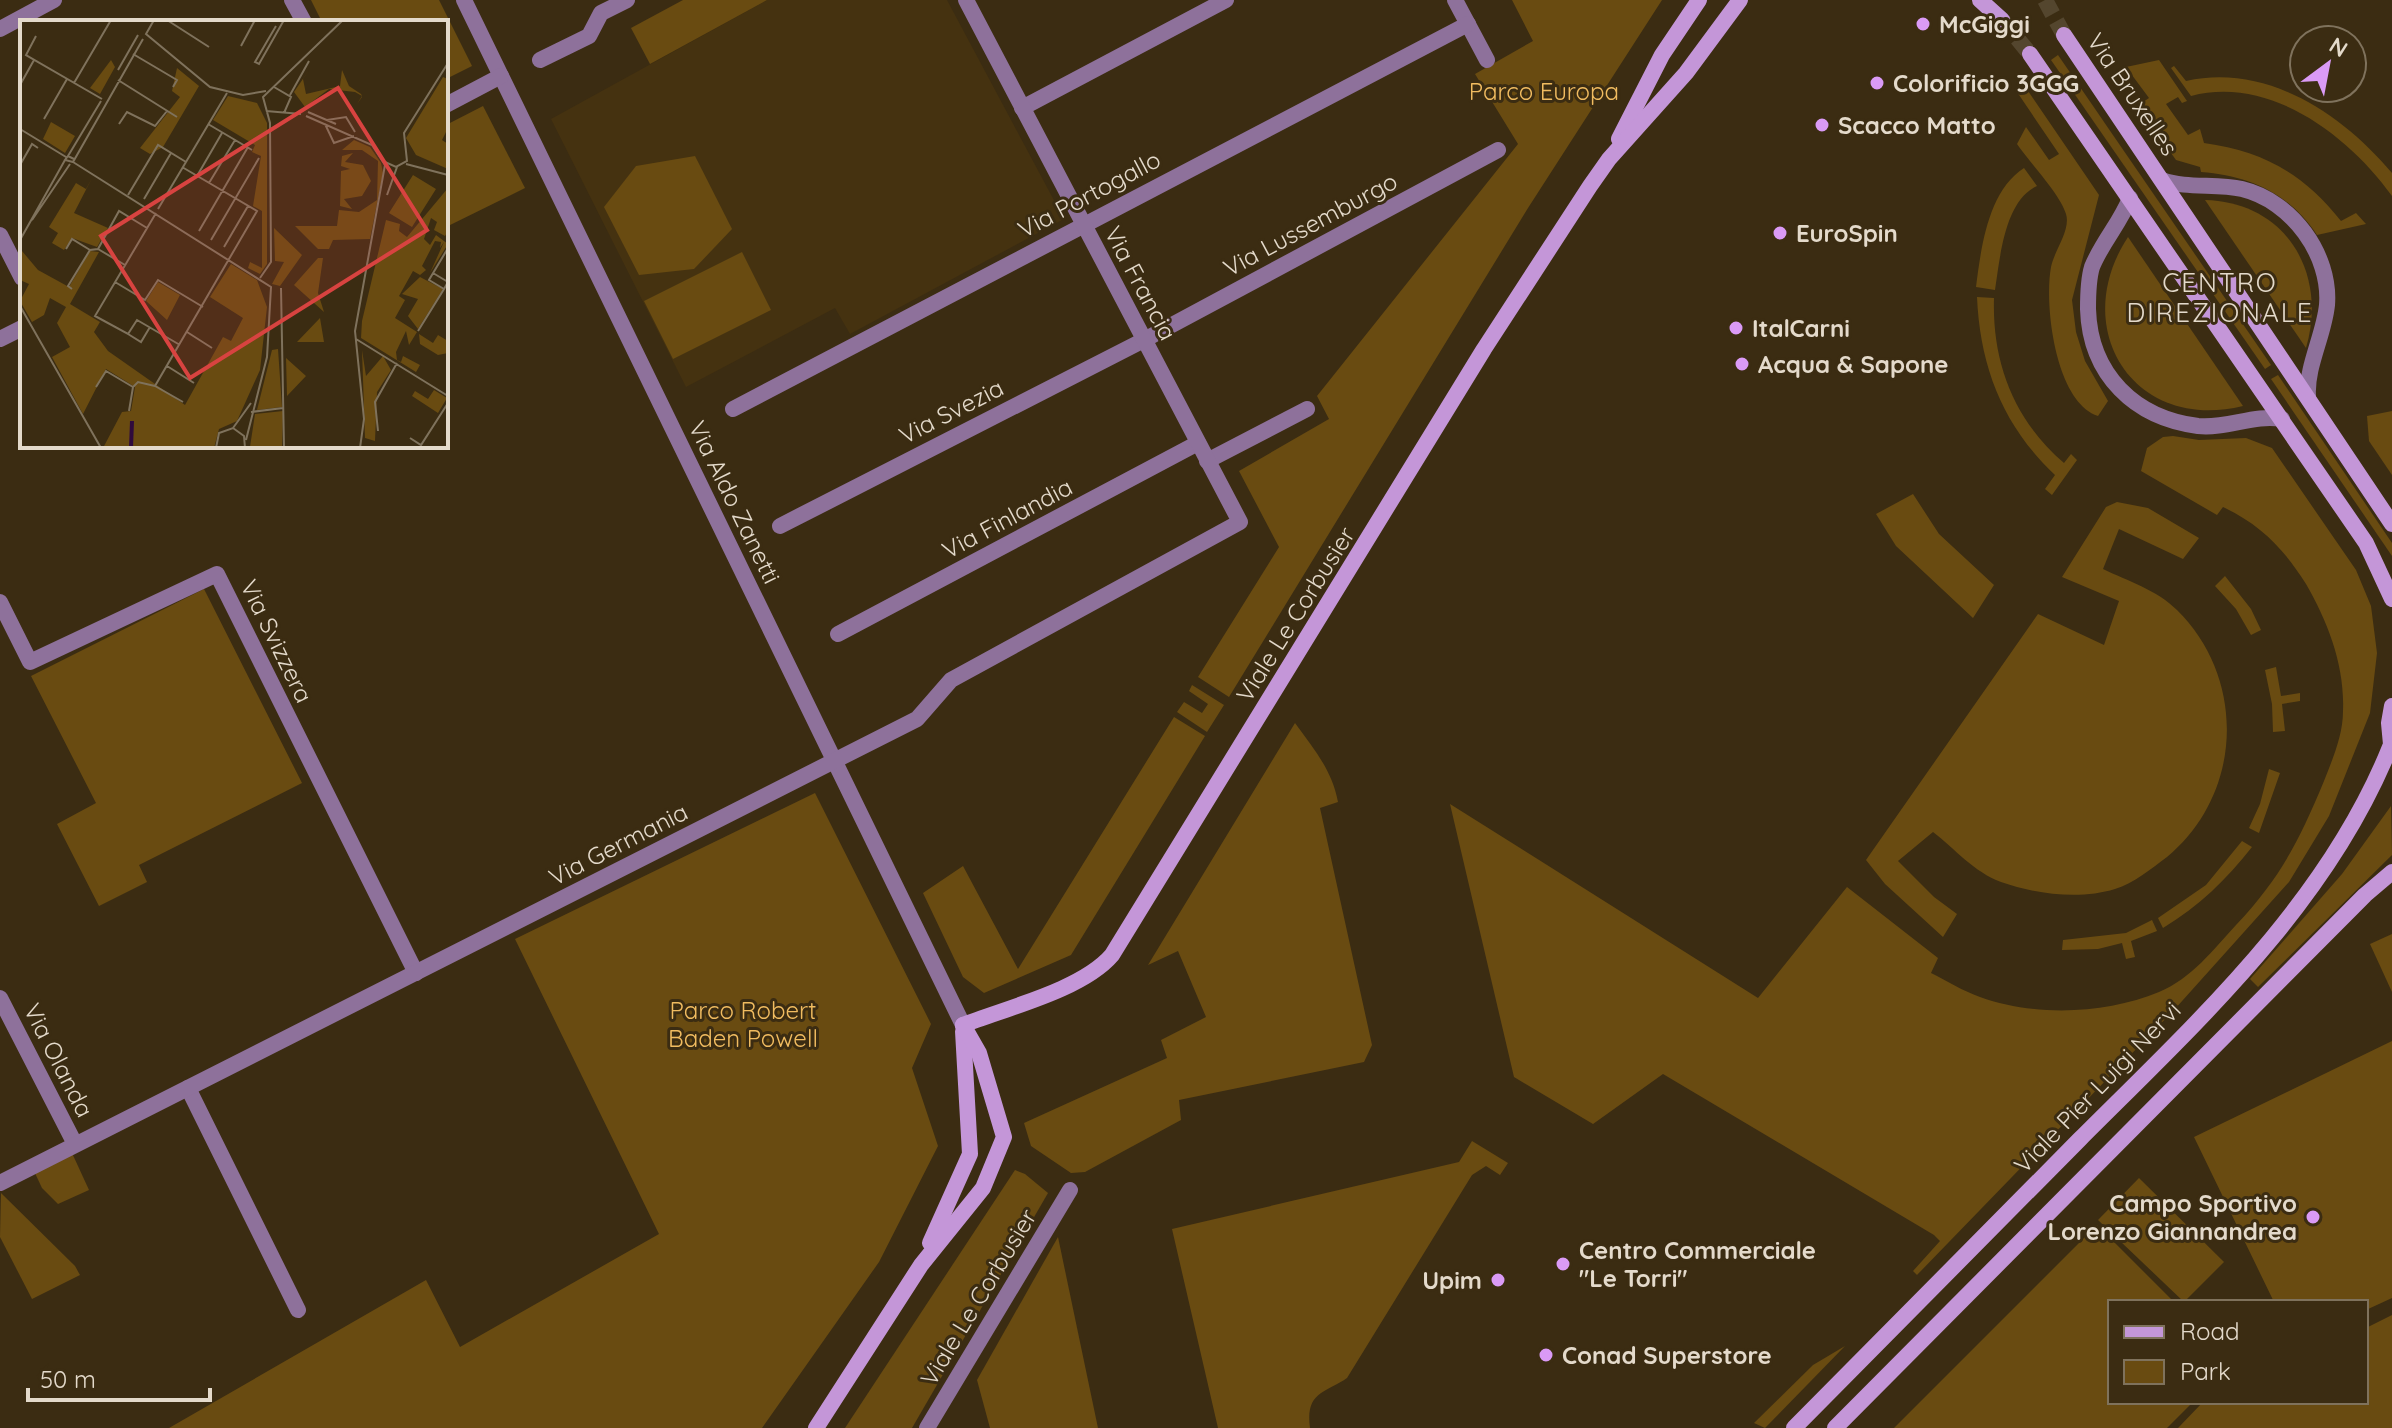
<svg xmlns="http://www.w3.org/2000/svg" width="2392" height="1428" font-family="Quicksand,sans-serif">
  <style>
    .built { fill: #453210 }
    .green { fill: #694b11 }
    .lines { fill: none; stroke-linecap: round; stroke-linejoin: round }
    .secondary-tunnel { stroke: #54462e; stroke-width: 16; stroke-dasharray: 16 8; stroke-linecap: butt }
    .street { stroke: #8e719b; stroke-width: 16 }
    .secondary { stroke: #c496d8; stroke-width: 16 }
    .poi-dot { fill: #da9af6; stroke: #3b2c12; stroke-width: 3 }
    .labels { text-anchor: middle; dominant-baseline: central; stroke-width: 6; stroke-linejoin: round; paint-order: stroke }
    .poi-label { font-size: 24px; font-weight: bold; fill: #e4dacb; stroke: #3b2c12; text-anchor: start }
    .park-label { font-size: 24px; fill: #f1bc60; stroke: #3b2c12 }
    .street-label { font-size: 24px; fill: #e4dacb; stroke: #3b2c12 }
    .neighbourhood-label { font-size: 26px; letter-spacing: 2px; fill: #e4dacb; stroke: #3b2c12 }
    .inset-river { fill: none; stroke: #2f0a3d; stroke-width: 4 }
    .inset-road { fill: none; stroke: #7f725c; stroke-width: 2 }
    .view { fill: #d84340; fill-opacity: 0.15; stroke: #d84340; stroke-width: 4 }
    .inset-edge { fill: none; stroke: #e4dacb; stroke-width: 4 }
  </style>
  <rect width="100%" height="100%" fill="#3b2c12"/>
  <path class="built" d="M 767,0 L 947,0 L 1064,219 L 850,334 L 835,308 L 686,387 L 551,119 Z"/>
  <g class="green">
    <path d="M 311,0 L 439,0 L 472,66 L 446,79 L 446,22 L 322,22 Z"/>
    <path d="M 683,0 L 767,0 L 650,64 L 631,28 Z"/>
    <path d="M 1512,0 L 1662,0 L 1528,208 L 1229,697 L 1198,677 L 1279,547 L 1239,471 L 1329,419 L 1317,396 L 1518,144 L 1475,74 L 1533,41 Z"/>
    <path d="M 2058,55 L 2271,365 L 2265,369 L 2051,60 Z"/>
    <path d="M 2159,60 L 2187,101 L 2182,103 L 2178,97 L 2166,104 L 2188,135 L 2200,129 L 2204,143 C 2263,151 2304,174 2341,221 L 2356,213 L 2366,224 L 2317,235 C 2289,193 2250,176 2201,172 L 2200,167 L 2176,160 L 2137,106 L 2149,98 L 2126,67 Z"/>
    <path d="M 2174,66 L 2186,81 C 2267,63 2342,114 2392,173 L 2392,196 C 2349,136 2270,75 2191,96 L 2171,68 Z"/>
    <path d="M 2026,88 L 2099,195 L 2072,300 L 2076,332 L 2085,361 L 2108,401 L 2098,416 C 2055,402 2044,304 2051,267 C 2054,251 2071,230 2066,214 C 2060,194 2030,163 2017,144 L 2026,127 L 2049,160 L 2059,154 L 2017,92 Z"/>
    <path d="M 483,106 L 525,188 L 446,227 L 446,125 Z"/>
    <path d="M 695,156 L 732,229 L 694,269 L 639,275 L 604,207 L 636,166 Z"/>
    <path d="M 2024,168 L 2037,186 C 2004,201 2000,259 1995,290 L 1976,287 C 1981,248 1988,191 2024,168 Z"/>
    <path d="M 2205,200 C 2286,202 2328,273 2306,348 Z"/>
    <path d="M 2128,237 L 2243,406 C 2133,433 2068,328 2128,237 Z"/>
    <path d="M 742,252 L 771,310 L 673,359 L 644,301 Z"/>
    <path d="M 1977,297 L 1994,298 C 1992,363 2014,420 2064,463 L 2071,454 L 2077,460 L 2052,495 L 2045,489 L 2055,475 C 2003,426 1980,367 1977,297 Z"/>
    <path d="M 2278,375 L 2392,543 L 2392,556 L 2271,379 Z"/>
    <path d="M 2392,411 L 2392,475 L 2369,441 L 2367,416 Z"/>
    <path d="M 2173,436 L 2199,440 L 2246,438 L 2272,448 L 2356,570 L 2371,606 L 2377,653 L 2370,713 L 2329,816 L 2289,882 L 2174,1010 L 1917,1275 L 1913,1271 L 1940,1241 L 1934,1235 L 1663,1074 L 1593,1124 L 1514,1077 L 1450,804 L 1758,998 L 1847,887 L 1938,958 L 1931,973 C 1947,981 1963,991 1980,997 C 2035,1017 2106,1014 2159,992 C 2192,978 2213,950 2236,925 C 2281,877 2299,841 2324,781 C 2333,758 2343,735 2343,711 C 2345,666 2328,622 2306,584 C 2284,549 2261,525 2223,507 L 2217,515 L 2141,471 L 2147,448 L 2163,437 Z"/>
    <path d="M 1913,494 L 1939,534 L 1994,585 L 1973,618 L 1896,546 L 1876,514 Z"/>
    <path d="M 2117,502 L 2148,508 L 2199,538 L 2183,559 L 2119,529 L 2103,569 C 2128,581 2157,590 2177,610 C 2247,679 2243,794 2167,857 C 2151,869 2134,883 2115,889 C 2080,900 2035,894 2001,882 C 1974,872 1955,849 1933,832 L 1898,861 L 1934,897 L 1957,914 L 1943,937 L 1885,884 L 1866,860 L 2038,614 L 2104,645 L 2119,601 L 2062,577 L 2106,507 Z"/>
    <path d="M 2225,576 L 2251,609 L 2261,630 L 2251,635 L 2236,609 L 2215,586 Z"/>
    <path d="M 204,589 L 302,783 L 139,865 L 147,882 L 99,906 L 57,824 L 96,803 L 31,676 Z"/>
    <path d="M 2276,667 L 2281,696 L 2300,693 L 2300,701 L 2282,704 L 2285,731 L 2273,732 L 2272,704 L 2265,670 Z"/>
    <path d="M 1192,685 L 1224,705 L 1207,732 L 1177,712 L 1184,702 L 1202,713 L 1208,704 L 1189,691 Z"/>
    <path d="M 1174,717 L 1205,736 L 1071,955 L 984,993 L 963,977 L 923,893 L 963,866 L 1018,969 Z"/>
    <path d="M 1295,723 C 1314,749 1332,770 1338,802 L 1320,808 L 1372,1045 L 1364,1062 L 1179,1100 L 1181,1120 L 1085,1172 L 1071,1173 L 1031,1146 L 1024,1123 L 1167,1058 L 1161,1040 L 1206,1017 L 1178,951 L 1148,965 Z"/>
    <path d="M 2269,769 L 2280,773 L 2259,833 L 2249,828 L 2260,804 Z"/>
    <path d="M 815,793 L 931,1024 L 912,1068 L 938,1146 L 879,1262 L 762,1428 L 169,1428 L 426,1280 L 460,1347 L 659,1234 L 515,939 Z"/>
    <path d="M 2391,806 L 2392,855 L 2258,987 L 2250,979 L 2342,874 Z"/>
    <path d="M 2242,841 L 2252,847 C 2226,880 2199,906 2163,928 L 2158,918 L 2206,885 Z"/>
    <path d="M 2152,920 L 2157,931 L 2131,941 L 2135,957 L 2126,959 L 2122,943 L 2098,949 L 2062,950 L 2063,940 L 2126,933 Z"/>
    <path d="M 2392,934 L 2392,992 L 2370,944 Z"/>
    <path d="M 2392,1041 L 2392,1298 L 2366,1310 L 2366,1302 L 2274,1302 L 2194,1137 Z"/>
    <path d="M 1472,1141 L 1508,1163 L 1500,1175 L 1486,1166 L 1472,1175 L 1347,1378 C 1325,1393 1305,1392 1310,1428 L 1218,1428 L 1172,1229 L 1459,1162 Z"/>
    <path d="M 72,1153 L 89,1190 L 58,1204 L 42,1188 L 34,1171 Z"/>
    <path d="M 1015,1170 L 1025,1174 L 1048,1193 L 912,1428 L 845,1428 Z"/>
    <path d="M 2139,1178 L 2224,1262 L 2184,1302 L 2098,1220 Z"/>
    <path d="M 1,1193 L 75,1266 L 80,1275 L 32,1299 L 0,1237 Z"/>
    <path d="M 2097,1225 L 2174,1302 L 2110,1302 L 2110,1402 L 2193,1402 L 2167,1428 L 1894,1428 Z"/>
    <path d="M 1058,1237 L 1098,1428 L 990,1428 L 977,1380 Z"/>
    <path d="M 2392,1315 L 2392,1428 L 2178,1428 L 2203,1402 L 2366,1402 L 2366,1328 Z"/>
    <path d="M 1845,1346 L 1765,1428 L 1754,1423 L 1813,1365 Z"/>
  </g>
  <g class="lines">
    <g class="secondary-tunnel">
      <path d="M 2045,0 L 2064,35"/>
      <path d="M 2002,20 L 2030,54"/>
    </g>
    <g class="street">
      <path d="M 292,0 L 304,22"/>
      <path d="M 464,0 L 963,1025"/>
      <path d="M 1455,0 L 1487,60"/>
      <path d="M 0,29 L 54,0"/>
      <path d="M 540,60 L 589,36 L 601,13 L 627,0"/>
      <path d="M 446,105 L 501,76"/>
      <path d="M 1022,108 L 1226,0"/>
      <path d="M 2162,180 C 2187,189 2216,183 2242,189 C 2292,201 2331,255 2327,305 C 2324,335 2306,367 2308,396"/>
      <path d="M 2130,198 C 2121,222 2102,242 2092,267 C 2088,280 2088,296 2088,309 C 2090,375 2135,418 2198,426 C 2227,429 2254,414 2282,419"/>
      <path d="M 0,235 L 22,278"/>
      <path d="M 0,339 L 22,328"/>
      <path d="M 733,409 L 1468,24"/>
      <path d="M 1207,461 L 1307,409"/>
      <path d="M 780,526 L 1144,340 L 1498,150"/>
      <path d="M 0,602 L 30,662 L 217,574 L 416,973"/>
      <path d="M 838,634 L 1198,443"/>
      <path d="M 0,998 L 75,1144"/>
      <path d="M 188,1088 L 298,1310"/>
      <path d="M 0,1183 L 917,719 L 951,680 L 1240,522 L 966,0"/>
      <path d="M 927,1428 L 1070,1190"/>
    </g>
    <g class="secondary">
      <path d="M 1980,0 L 2002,20"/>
      <path d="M 2064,35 L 2392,524"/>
      <path d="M 2030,54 L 2366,543 L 2392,599"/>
      <path d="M 1619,139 L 1662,55 L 1699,0"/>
      <path d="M 2392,706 L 2389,723 L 2392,755"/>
      <path d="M 963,1025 C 1006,1008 1082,990 1112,955 L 1484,349 L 1590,186 L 1609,159 L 1686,73 L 1740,0"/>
      <path d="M 930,1243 L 970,1154 L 963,1031"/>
      <path d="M 816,1428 L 921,1265 L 983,1188 L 1004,1137 L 979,1053 L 963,1025"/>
      <path d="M 1794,1428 C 1889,1331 1985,1235 2080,1139 C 2197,1022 2327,904 2390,747"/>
      <path d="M 1835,1428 L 2365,895 L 2392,872"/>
    </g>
  </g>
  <g class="poi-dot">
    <circle cx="1923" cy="24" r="8"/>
    <circle cx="1877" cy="83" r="8"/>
    <circle cx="1822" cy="125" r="8"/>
    <circle cx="1780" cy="233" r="8"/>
    <circle cx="1736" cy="328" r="8"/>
    <circle cx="1742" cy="364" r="8"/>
    <circle cx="2313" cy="1217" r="8"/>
    <circle cx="1563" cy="1264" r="8"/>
    <circle cx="1498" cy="1280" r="8"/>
    <circle cx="1546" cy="1355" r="8"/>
  </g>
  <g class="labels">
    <g class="poi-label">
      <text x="1939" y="24">McGiggi</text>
      <text x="1893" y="83">Colorificio 3GGG</text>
      <text x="1838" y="125">Scacco Matto</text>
      <text x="1796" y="233">EuroSpin</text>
      <text x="1752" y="328">ItalCarni</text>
      <text x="1758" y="364">Acqua &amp; Sapone</text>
      <text x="2297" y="1203" text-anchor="end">Campo Sportivo<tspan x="2297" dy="28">Lorenzo Giannandrea</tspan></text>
      <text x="1579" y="1250">Centro Commerciale<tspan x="1579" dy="28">"Le Torri"</tspan></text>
      <text x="1482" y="1280" text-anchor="end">Upim</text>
      <text x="1562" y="1355">Conad Superstore</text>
    </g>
    <g class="park-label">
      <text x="1544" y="91">Parco Europa</text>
      <text x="743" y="1010">Parco Robert<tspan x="743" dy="28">Baden Powell</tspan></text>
    </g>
    <g class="street-label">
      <text transform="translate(2133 94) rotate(56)">Via Bruxelles</text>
      <text transform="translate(1089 194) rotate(-28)">Via Portogallo</text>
      <text transform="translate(1310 224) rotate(-28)">Via Lussemburgo</text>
      <text transform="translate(1141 283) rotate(62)">Via Francia</text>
      <text transform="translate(951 411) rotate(-27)">Via Svezia</text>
      <text transform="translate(735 502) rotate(64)">Via Aldo Zanetti</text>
      <text transform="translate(1007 518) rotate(-28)">Via Finlandia</text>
      <text transform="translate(1295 614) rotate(-58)">Viale Le Corbusier</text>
      <text transform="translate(277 641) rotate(64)">Via Svizzera</text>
      <text transform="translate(618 844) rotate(-27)">Via Germania</text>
      <text transform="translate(59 1060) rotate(63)">Via Olanda</text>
      <text transform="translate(2097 1087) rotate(-46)">Viale Pier Luigi Nervi</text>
      <text transform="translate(978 1297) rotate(-59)">Viale Le Corbusier</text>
    </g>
    <g class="neighbourhood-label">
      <text x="2220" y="282">CENTRO<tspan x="2220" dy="30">DIREZIONALE</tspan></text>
    </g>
  </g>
  <g transform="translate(20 20)">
    <rect width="428" height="428" fill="#3b2c12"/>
    <path d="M 91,40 L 95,47 L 80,74 L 70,68 ZM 157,48 L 179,66 L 143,127 L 130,134 L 120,128 L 160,77 L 152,71 ZM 289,50 L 283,59 L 286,74 L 320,66 L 322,50 L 329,66 L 341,74 L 342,76 L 342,77 L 337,84 L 342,76 L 335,72 L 309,69 L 285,87 L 274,72 ZM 423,57 L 428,59 L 428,108 L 422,120 L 428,124 L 428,149 L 396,135 L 386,118 ZM 208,76 L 237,83 L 247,103 L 247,244 L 240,254 L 228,248 L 230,242 L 242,248 L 242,191 L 233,186 L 241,136 L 232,132 L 235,125 L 193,100 ZM 31,102 L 55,116 L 45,133 L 23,119 ZM 334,120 L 350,127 L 361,143 L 363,153 L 350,219 L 313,220 L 309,229 L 298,229 L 275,206 L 317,206 L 319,190 L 339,192 L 357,180 L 358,141 L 342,130 L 322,130 ZM 333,133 L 325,142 L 343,145 L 351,161 L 342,176 L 324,179 L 332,189 L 320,186 L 321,151 L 330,149 L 321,146 L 322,136 ZM 393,155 L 416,169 L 392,207 L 369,193 ZM 72,158 L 54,193 L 88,208 L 77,227 L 52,218 L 44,230 L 32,223 L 38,213 L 29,207 L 56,163 L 66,169 ZM 428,168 L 428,211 L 425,216 L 414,210 L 417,202 L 411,198 L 404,219 L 410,225 L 416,215 L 428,224 L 410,253 L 424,222 L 420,228 L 421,222 L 415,221 L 402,246 L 406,250 L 400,255 L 393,251 L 379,276 L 385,280 L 375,298 L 397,312 L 389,325 L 386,311 L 376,332 L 377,340 L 381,342 L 383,336 L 400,345 L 396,352 L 341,318 L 342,301 L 366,200 L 380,204 L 379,211 L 387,217 ZM 254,208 L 282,235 L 260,266 L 252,264 L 264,242 L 255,241 ZM 2,231 L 18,250 L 49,267 L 70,231 L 79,232 L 50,284 L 80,302 L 74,312 L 88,331 L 165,385 L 203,317 L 211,321 L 223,298 L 190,277 L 211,244 L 237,260 L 247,287 L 240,350 L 217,401 L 199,409 L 194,428 L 83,428 L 102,392 L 111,391 L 115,367 L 86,349 L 63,394 L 32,337 L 50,327 L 37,303 L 46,287 L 30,278 L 24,295 L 12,302 L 0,281 L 9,264 L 0,260 ZM 298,238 L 303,238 L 298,273 L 304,292 L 274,265 ZM 400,257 L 423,269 L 398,309 L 388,296 L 398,279 L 382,274 ZM 138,262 L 160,275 L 147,300 L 126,281 ZM 300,298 L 304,322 L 277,322 ZM 399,314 L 413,323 L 418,315 L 428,321 L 428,333 L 418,335 L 400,324 ZM 258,329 L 262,387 L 237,390 L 252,330 ZM 342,330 L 346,356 L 363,336 L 371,350 L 357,372 L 355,421 L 345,418 ZM 266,338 L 286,356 L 267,376 ZM 414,370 L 427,378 L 418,393 L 392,376 L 395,371 L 408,379 ZM 263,391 L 262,428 L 230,427 L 235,394 Z" fill="#694b11"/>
    <path class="inset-river" d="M 111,428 L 112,401"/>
    <path class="inset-road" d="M 134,0 L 126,14 L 190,67 L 223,75 L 246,71M 147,0 L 189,27M 256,6 L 235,42 L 239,44 L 264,0M 16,16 L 6,35 L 82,79M 221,26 L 235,0M 113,34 L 157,60 L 153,67M 98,50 L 118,15M 98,60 L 157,97M 54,63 L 91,0M 0,65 L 14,40M 254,67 L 271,77 L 264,93M 270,75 L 289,41M 246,91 L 281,94M 288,92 L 316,104M 286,96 L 352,125 L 365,145 L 335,311 L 344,399 L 340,428M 24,99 L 47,59M 307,100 L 326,97 L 335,112M 99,104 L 107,92 L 135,106 L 147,91M 188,104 L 232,130M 305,104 L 314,123 L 334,116M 0,109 L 46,137M 48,136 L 81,81M 54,139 L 48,136 L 45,140 L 53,142 L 123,19M 53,142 L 251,267 L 247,337 L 226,420M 365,142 L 376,147 L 387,141 L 384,113 L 428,43M 386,144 L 428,155M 0,145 L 12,124 L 18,128M 162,147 L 237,191 L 135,366 L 163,382M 177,156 L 202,113M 189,163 L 215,120M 108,175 L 138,125 L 166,142M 367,175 L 377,147M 124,179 L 151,133M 138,189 L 207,73M 136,193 L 75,296 L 108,314 L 117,300 L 160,325M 12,200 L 50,144M 179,211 L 228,127M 0,220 L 45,140M 191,220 L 239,138M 204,227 L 228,186M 46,229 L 52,219 L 70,230M 78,229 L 105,245M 413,253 L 428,262 L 424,269M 240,258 L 251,242 L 250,103 L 243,77 L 323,0M 95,262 L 125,280 L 138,260 L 183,287M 261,268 L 264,428M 52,269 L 48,266 L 70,230 L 78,229 L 99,191 L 127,208M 0,286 L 81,428M 398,311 L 424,269 L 409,260 L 428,228M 167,312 L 192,328M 108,314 L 121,322 L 130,307M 336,319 L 428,376M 147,346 L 174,363M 76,367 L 86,351 L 113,367M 109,391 L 113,367 L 118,362 L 135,366M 231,392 L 263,388M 213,408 L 231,383M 358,411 L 355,382 L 377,343M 390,418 L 401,425 L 428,383M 196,428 L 199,413 L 213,408 L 224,416 L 225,428"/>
    <path class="view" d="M 318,68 L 407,210 L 170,358 L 81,216 Z"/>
    <rect width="428" height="428" class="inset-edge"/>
  </g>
  <rect x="2108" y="1300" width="260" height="104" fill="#3b2c12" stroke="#7f725c" stroke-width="2"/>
  <rect x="2124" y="1326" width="40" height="12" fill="#c496d8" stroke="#7f725c" stroke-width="2"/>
  <text x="2180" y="1340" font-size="24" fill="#e4dacb">Road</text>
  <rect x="2124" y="1360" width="40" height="24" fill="#694b11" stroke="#7f725c" stroke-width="2"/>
  <text x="2180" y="1380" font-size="24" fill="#e4dacb">Park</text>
  <g transform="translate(2328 64) rotate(32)"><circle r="38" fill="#3b2c12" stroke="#7f725c" stroke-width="2"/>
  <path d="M0-6L14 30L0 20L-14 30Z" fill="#da9af6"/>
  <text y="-12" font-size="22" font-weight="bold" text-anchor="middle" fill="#e4dacb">N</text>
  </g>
  <path d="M28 1388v12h182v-12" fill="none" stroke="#e4dacb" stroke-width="4"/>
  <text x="40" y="1388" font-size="24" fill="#e4dacb" stroke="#3b2c12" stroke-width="6" paint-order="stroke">50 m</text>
</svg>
